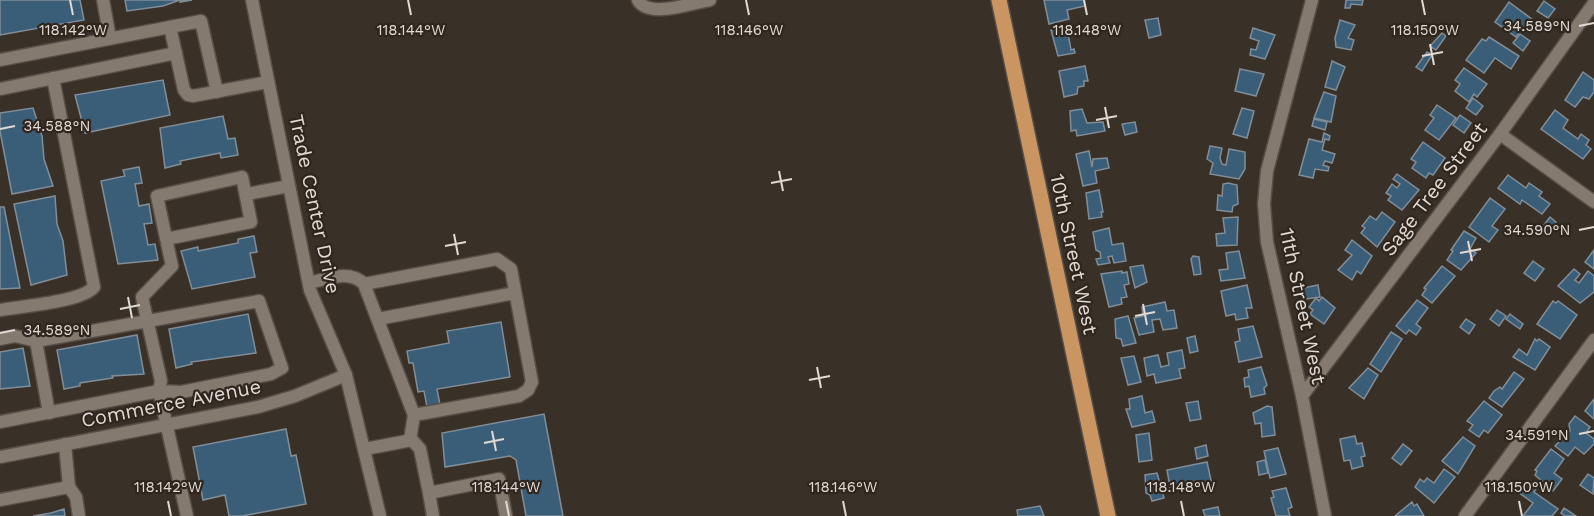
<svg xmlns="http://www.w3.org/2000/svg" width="1594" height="516" font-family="'Work Sans',sans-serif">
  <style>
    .building { fill: #3b5e78; stroke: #818d97; stroke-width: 1.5 }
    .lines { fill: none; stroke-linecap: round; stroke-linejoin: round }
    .minor-casing { stroke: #564e47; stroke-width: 15 }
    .major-casing { stroke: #564e47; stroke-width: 18 }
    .minor { stroke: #857a70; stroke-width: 12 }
    .major { stroke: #cb9562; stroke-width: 15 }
    .ticks { fill: none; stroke: #e0d9d4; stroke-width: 2 }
    .labels { text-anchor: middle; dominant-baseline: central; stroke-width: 4.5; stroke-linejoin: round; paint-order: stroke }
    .street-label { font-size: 20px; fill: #e0d9d4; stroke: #2f261e }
    .ticks-label { font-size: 15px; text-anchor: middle; fill: #e0d9d4; stroke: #2f261e; stroke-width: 4.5; stroke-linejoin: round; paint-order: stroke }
  </style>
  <rect width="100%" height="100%" fill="#393028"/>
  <g class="building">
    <path d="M 0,0 L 80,0 L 84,20 L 0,35 Z"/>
    <path d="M 125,0 L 192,0 L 180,2 L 180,0 L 163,6 L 127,11 Z"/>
    <path d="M 1044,0 L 1084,0 L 1085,6 L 1067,10 L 1069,19 L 1049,24 Z"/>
    <path d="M 1346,0 L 1363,0 L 1362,5 L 1351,4 L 1350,8 L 1345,8 Z"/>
    <path d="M 1544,1 L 1555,9 L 1548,18 L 1537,11 Z"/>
    <path d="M 1509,2 L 1533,20 L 1524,32 L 1521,30 L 1516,37 L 1495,22 Z"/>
    <path d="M 1158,18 L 1161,35 L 1149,38 L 1145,20 Z"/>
    <path d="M 1340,20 L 1355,25 L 1348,38 L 1354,40 L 1351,50 L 1336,47 L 1335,38 Z"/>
    <path d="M 1067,27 L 1071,50 L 1074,49 L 1075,53 L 1058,56 L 1051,30 Z"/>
    <path d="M 1253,28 L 1275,35 L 1265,59 L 1250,55 L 1251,49 L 1256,50 L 1259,41 L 1250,38 Z"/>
    <path d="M 1442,33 L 1446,36 L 1436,50 L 1430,46 Z"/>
    <path d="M 1520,34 L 1530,41 L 1523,51 L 1513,43 Z"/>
    <path d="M 1489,37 L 1519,56 L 1511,69 L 1495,58 L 1484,73 L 1466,60 L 1482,39 L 1486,41 Z"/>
    <path d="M 1427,52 L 1432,55 L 1422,71 L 1416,67 Z"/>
    <path d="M 1332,61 L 1345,67 L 1336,90 L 1325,87 Z"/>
    <path d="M 1085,66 L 1088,81 L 1084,81 L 1084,86 L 1078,87 L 1077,94 L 1064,97 L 1059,71 Z"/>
    <path d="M 1464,68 L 1487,84 L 1477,97 L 1474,94 L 1469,102 L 1455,91 L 1460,84 L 1455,80 Z"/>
    <path d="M 1240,69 L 1264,74 L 1256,96 L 1235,91 Z"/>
    <path d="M 1583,72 L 1594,80 L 1594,92 L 1589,99 L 1583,97 L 1575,107 L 1565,100 Z"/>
    <path d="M 163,80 L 170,115 L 85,133 L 75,95 Z"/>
    <path d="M 1324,92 L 1336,96 L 1331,122 L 1314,118 Z"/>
    <path d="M 1473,98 L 1483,106 L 1476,115 L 1466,108 Z"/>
    <path d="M 1437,105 L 1456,118 L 1439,140 L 1425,130 L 1434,118 L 1430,115 Z"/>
    <path d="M 33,108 L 42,136 L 44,159 L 53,186 L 12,194 L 0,131 L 0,113 Z"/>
    <path d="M 1242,108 L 1254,111 L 1247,138 L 1233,134 Z"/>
    <path d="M 1082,109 L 1087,123 L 1103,122 L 1105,131 L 1077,136 L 1076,130 L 1071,131 L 1070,111 Z"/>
    <path d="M 1555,110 L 1568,120 L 1563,128 L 1578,139 L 1581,134 L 1589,140 L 1586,145 L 1591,149 L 1583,159 L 1541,129 Z"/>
    <path d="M 1460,115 L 1471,123 L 1464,133 L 1453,125 Z"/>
    <path d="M 223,116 L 228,139 L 235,138 L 238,155 L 221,158 L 220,153 L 180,161 L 181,164 L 165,168 L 160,128 Z"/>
    <path d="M 1314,119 L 1327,122 L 1325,130 L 1312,126 Z"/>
    <path d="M 1135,122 L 1137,132 L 1125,135 L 1122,124 Z"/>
    <path d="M 1324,133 L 1330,136 L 1329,140 L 1325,139 L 1322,150 L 1335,154 L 1332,163 L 1325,161 L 1323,165 L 1329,167 L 1328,171 L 1315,169 L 1313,178 L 1299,175 L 1309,139 L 1322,142 Z"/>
    <path d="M 1423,142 L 1445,158 L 1433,175 L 1429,173 L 1426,178 L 1412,168 L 1416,162 L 1411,159 Z"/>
    <path d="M 1210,146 L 1222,148 L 1220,158 L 1222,164 L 1226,165 L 1229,149 L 1245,152 L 1245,169 L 1239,179 L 1210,174 L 1213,163 L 1207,159 Z"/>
    <path d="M 1089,151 L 1092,167 L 1093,159 L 1107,158 L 1109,168 L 1095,171 L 1097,183 L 1083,186 L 1076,154 Z"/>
    <path d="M 139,167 L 142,183 L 135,184 L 139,206 L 149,204 L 152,223 L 144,224 L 148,245 L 155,244 L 158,260 L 118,264 L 101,181 L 125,176 L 123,170 Z"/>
    <path d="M 1397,174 L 1419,190 L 1402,210 L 1388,200 L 1391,196 L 1386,193 L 1392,184 L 1397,188 L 1400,184 L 1393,179 Z"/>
    <path d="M 1508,175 L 1526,188 L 1529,183 L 1542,192 L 1539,196 L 1550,204 L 1542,214 L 1522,200 L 1520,204 L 1498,188 Z"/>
    <path d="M 1228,183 L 1237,185 L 1238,204 L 1233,206 L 1232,212 L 1217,210 L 1218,195 L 1222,196 L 1223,184 Z"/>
    <path d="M 1099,190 L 1103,212 L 1101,212 L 1102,217 L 1089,219 L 1086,193 Z"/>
    <path d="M 55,196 L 57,224 L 63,241 L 67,275 L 31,285 L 14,204 Z"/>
    <path d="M 1490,198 L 1505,209 L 1492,226 L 1498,230 L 1489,242 L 1469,227 Z"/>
    <path d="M 0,207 L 4,207 L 20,288 L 0,289 Z"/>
    <path d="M 1382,212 L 1395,222 L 1377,247 L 1361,233 L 1365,228 L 1362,226 L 1370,216 L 1376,220 Z"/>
    <path d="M 1238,217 L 1237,245 L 1217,246 L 1216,234 L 1225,233 L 1223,218 Z"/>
    <path d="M 1550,217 L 1556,222 L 1547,234 L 1541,229 Z"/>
    <path d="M 1109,228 L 1112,245 L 1123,243 L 1126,261 L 1114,263 L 1112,256 L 1108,257 L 1110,263 L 1098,265 L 1096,259 L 1101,258 L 1100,252 L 1096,250 L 1093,232 Z"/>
    <path d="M 1464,231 L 1476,238 L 1470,249 L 1476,253 L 1461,270 L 1447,260 L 1453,251 L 1451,250 Z"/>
    <path d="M 254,236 L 257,252 L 250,253 L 255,277 L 192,289 L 181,251 L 198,247 L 198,251 L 238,243 L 238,239 Z"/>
    <path d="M 1352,240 L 1372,256 L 1361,274 L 1357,271 L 1352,280 L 1338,270 L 1352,255 L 1345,250 Z"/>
    <path d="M 1594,250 L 1594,269 L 1585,262 Z"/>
    <path d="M 1239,251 L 1245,278 L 1221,281 L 1219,270 L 1228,269 L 1226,253 Z"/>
    <path d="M 1193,256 L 1199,257 L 1201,274 L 1194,275 L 1191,259 Z"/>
    <path d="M 1533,261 L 1544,269 L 1535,281 L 1524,273 Z"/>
    <path d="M 1143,265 L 1147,282 L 1135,288 L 1130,267 Z"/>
    <path d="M 1442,266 L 1455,276 L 1432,303 L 1422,295 L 1426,289 L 1424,288 Z"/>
    <path d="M 1574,269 L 1580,274 L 1575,280 L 1579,283 L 1588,271 L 1594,276 L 1594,292 L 1580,303 L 1558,286 Z"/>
    <path d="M 1122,271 L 1122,273 L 1127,272 L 1129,284 L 1124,285 L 1127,297 L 1121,298 L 1122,304 L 1109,307 L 1101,274 Z"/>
    <path d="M 1247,285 L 1252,308 L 1246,308 L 1248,318 L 1236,320 L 1235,314 L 1226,316 L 1221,291 Z"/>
    <path d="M 1318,285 L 1320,297 L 1306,299 L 1303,288 Z"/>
    <path d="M 1322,297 L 1335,308 L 1324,324 L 1310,314 L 1313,310 L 1309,307 L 1316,298 L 1319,301 Z"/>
    <path d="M 1417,300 L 1428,308 L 1416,324 L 1421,328 L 1416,335 L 1409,330 L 1406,334 L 1396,326 Z"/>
    <path d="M 1553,301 L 1556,303 L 1558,301 L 1577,315 L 1560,339 L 1537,324 Z"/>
    <path d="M 1165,302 L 1167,311 L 1174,310 L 1177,328 L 1163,330 L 1160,319 L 1152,320 L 1154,332 L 1139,335 L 1134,318 L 1143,316 L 1142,307 Z"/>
    <path d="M 1497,310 L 1506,316 L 1499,326 L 1490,319 Z"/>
    <path d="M 248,314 L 256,353 L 191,362 L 192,364 L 176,368 L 169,329 Z"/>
    <path d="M 1510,314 L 1523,324 L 1520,329 L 1506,319 Z"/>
    <path d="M 1128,316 L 1136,343 L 1123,346 L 1121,339 L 1116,338 L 1115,319 Z"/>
    <path d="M 1466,319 L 1475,325 L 1469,334 L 1460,327 Z"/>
    <path d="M 501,322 L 510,377 L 437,389 L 440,405 L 427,407 L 424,391 L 418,392 L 413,363 L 409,363 L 407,351 L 449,343 L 447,331 Z"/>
    <path d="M 1253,326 L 1262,357 L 1239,362 L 1235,342 L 1240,341 L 1238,329 Z"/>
    <path d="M 1391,332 L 1402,339 L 1381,372 L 1370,364 Z"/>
    <path d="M 137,335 L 144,374 L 112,376 L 113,378 L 80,383 L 80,386 L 64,389 L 57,350 Z"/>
    <path d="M 1195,336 L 1198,351 L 1190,353 L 1187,338 Z"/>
    <path d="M 1535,339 L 1537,341 L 1539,339 L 1550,347 L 1535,370 L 1513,357 L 1519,349 L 1527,355 Z"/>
    <path d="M 23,348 L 30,386 L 0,389 L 0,352 Z"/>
    <path d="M 1182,350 L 1185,368 L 1179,369 L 1181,378 L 1156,383 L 1154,374 L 1147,376 L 1144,358 L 1158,355 L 1161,367 L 1169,365 L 1167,353 Z"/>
    <path d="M 1134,356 L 1141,382 L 1128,385 L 1121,358 Z"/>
    <path d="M 1261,367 L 1267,385 L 1264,388 L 1265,394 L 1251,397 L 1249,386 L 1245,387 L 1244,378 L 1249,377 L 1248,370 Z"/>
    <path d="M 1368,368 L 1378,375 L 1364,399 L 1349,388 Z"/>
    <path d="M 1514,372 L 1524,379 L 1502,407 L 1489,398 L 1494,391 L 1500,387 L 1502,389 Z"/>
    <path d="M 1142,396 L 1145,413 L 1152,411 L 1155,422 L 1132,427 L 1126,409 L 1130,409 L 1129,399 Z"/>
    <path d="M 1594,399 L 1594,419 L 1585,411 Z"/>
    <path d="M 1198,401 L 1201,419 L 1190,421 L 1186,403 Z"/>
    <path d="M 1484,401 L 1502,415 L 1488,433 L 1484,430 L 1479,437 L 1469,430 L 1473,425 L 1467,421 Z"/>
    <path d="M 1267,406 L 1272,407 L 1275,435 L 1262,437 L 1261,423 L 1255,424 L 1253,413 Z"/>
    <path d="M 544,414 L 563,516 L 526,516 L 516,460 L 510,456 L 445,467 L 442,433 Z"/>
    <path d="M 1575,416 L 1590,427 L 1586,433 L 1594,439 L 1594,444 L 1584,454 L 1575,447 L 1568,456 L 1555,446 L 1570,431 L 1569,424 Z"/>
    <path d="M 286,429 L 291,456 L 296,455 L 306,504 L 242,516 L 229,516 L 225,495 L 203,500 L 193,447 Z"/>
    <path d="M 1149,433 L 1152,460 L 1139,462 L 1136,435 Z"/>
    <path d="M 1355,436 L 1357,444 L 1362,443 L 1365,456 L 1361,457 L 1363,466 L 1352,469 L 1350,460 L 1344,461 L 1340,439 Z"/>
    <path d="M 1463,437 L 1475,446 L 1458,474 L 1442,461 Z"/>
    <path d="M 1403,444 L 1412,451 L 1401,465 L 1392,458 Z"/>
    <path d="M 1206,445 L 1208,456 L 1197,459 L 1195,448 Z"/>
    <path d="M 1278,448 L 1286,474 L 1270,478 L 1264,451 Z"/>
    <path d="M 1551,449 L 1564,459 L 1554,473 L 1562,479 L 1553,491 L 1535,475 L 1537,471 L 1535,470 Z"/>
    <path d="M 1265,460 L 1268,473 L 1259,475 L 1257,462 Z"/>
    <path d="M 1207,462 L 1212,485 L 1196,488 L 1195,482 L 1170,487 L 1167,470 Z"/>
    <path d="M 1444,469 L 1455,477 L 1434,503 L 1415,487 L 1420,479 L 1424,482 L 1427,478 L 1434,483 Z"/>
    <path d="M 1157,473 L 1164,498 L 1152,501 L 1150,495 L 1146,493 L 1145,475 Z"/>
    <path d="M 1588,474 L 1594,478 L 1593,494 L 1580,485 Z"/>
    <path d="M 1526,482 L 1536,489 L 1534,492 L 1558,509 L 1552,516 L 1523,516 L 1533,503 L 1518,492 Z"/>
    <path d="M 1286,488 L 1292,507 L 1288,509 L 1290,516 L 1276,516 L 1271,498 L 1274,497 L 1272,491 Z"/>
    <path d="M 1412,502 L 1414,506 L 1417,504 L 1424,516 L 1395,516 Z"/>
    <path d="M 1040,506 L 1044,516 L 1018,516 L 1017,510 Z"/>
    <path d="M 1218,507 L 1220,516 L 1205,516 L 1203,510 Z"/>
    <path d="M 1564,508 L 1576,516 L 1565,516 L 1561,513 Z"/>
    <path d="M 64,509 L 65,516 L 33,516 L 51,513 Z"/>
  </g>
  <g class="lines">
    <defs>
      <g id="minor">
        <path d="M 103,0 L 110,38"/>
        <path d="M 252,0 L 310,290 L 346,375 L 380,516"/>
        <path d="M 638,0 C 648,19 692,3 710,0"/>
        <path d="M 1312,0 L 1267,171 L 1264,204 L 1267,242 L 1302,396 L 1325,516"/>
        <path d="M 0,60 L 170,27"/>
        <path d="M 0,89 L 176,53"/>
        <path d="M 217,92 L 201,21 L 170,27 L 184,90 L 188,95 L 193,96 L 268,82"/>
        <path d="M 1500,134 L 1594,202"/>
        <path d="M 247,194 L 289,186"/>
        <path d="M 309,283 C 327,279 350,269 364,284 L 414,415 L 410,440"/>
        <path d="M 364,284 L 497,259 L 511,269 L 532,382 L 528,390 L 519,396 L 414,415"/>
        <path d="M 0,310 C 22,306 81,302 94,287 L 53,78"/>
        <path d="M 378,319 L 515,293"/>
        <path d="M 0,339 L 15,336 L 36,341"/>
        <path d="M 1302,396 L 1500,134 L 1594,3"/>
        <path d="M 49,413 L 36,341 L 259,301 L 282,368 L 271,374 L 181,392 L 159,391 L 161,381 L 142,297 L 172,266 L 157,196 L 242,177 L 251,222 L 166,239"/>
        <path d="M 0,422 L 159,391 L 187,516"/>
        <path d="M 65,444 L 69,487"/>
        <path d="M 365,449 L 412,440 L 420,449 L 429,493 L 499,479 L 506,516"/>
        <path d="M 0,457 L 258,407 L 295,396 L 346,375"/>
        <path d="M 429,493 L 433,516"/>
        <path d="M 0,500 L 69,487 L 76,497 L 79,516"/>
        <path d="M 1465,516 L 1594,340"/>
      </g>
      <path id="major" d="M 999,0 L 1108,516"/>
    </defs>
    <use href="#minor" class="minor-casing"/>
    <use href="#major" class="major-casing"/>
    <use href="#minor" class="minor"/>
    <use href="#major" class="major"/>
  </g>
  <path class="ticks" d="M 70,0 L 73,15M 408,0 L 411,15M 746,0 L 749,15M 1084,0 L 1087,15M 1422,0 L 1425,15M 1579,26 L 1594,23M 1430,44 L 1434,65M 1422,56 L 1443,52M 1105,107 L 1109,128M 1096,120 L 1117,116M 0,129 L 15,126M 779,171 L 783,191M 771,183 L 792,179M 1579,230 L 1594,227M 454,234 L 458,255M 1468,241 L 1472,261M 445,246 L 466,242M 1460,253 L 1481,249M 128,297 L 132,318M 1143,304 L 1147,325M 120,309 L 140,305M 1135,316 L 1155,312M 0,333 L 15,330M 817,367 L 821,388M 809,380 L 830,376M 492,431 L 496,451M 1579,434 L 1594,431M 484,443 L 504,439M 168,501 L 171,516M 506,501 L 509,516M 843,501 L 846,516M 1181,501 L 1184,516M 1519,501 L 1522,516"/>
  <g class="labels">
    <g class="street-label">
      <text transform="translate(1434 189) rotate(-53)">Sage Tree Street</text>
      <text transform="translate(315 204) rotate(78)">Trade Center Drive</text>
      <text transform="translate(1074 254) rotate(78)">10th Street West</text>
      <text transform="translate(1303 306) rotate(78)">11th Street West</text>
      <text transform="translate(171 403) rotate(-11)">Commerce Avenue</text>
    </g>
  </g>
  <g class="ticks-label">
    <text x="1537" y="31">34.589°N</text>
    <text x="73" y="35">118.142°W</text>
    <text x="411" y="35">118.144°W</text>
    <text x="749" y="35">118.146°W</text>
    <text x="1087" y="35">118.148°W</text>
    <text x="1425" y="35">118.150°W</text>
    <text x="57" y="131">34.588°N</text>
    <text x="1537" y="235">34.590°N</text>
    <text x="57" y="335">34.589°N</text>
    <text x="1537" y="440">34.591°N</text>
    <text x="168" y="492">118.142°W</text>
    <text x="506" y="492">118.144°W</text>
    <text x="843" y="492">118.146°W</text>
    <text x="1181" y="492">118.148°W</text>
    <text x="1519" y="492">118.150°W</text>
  </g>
</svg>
